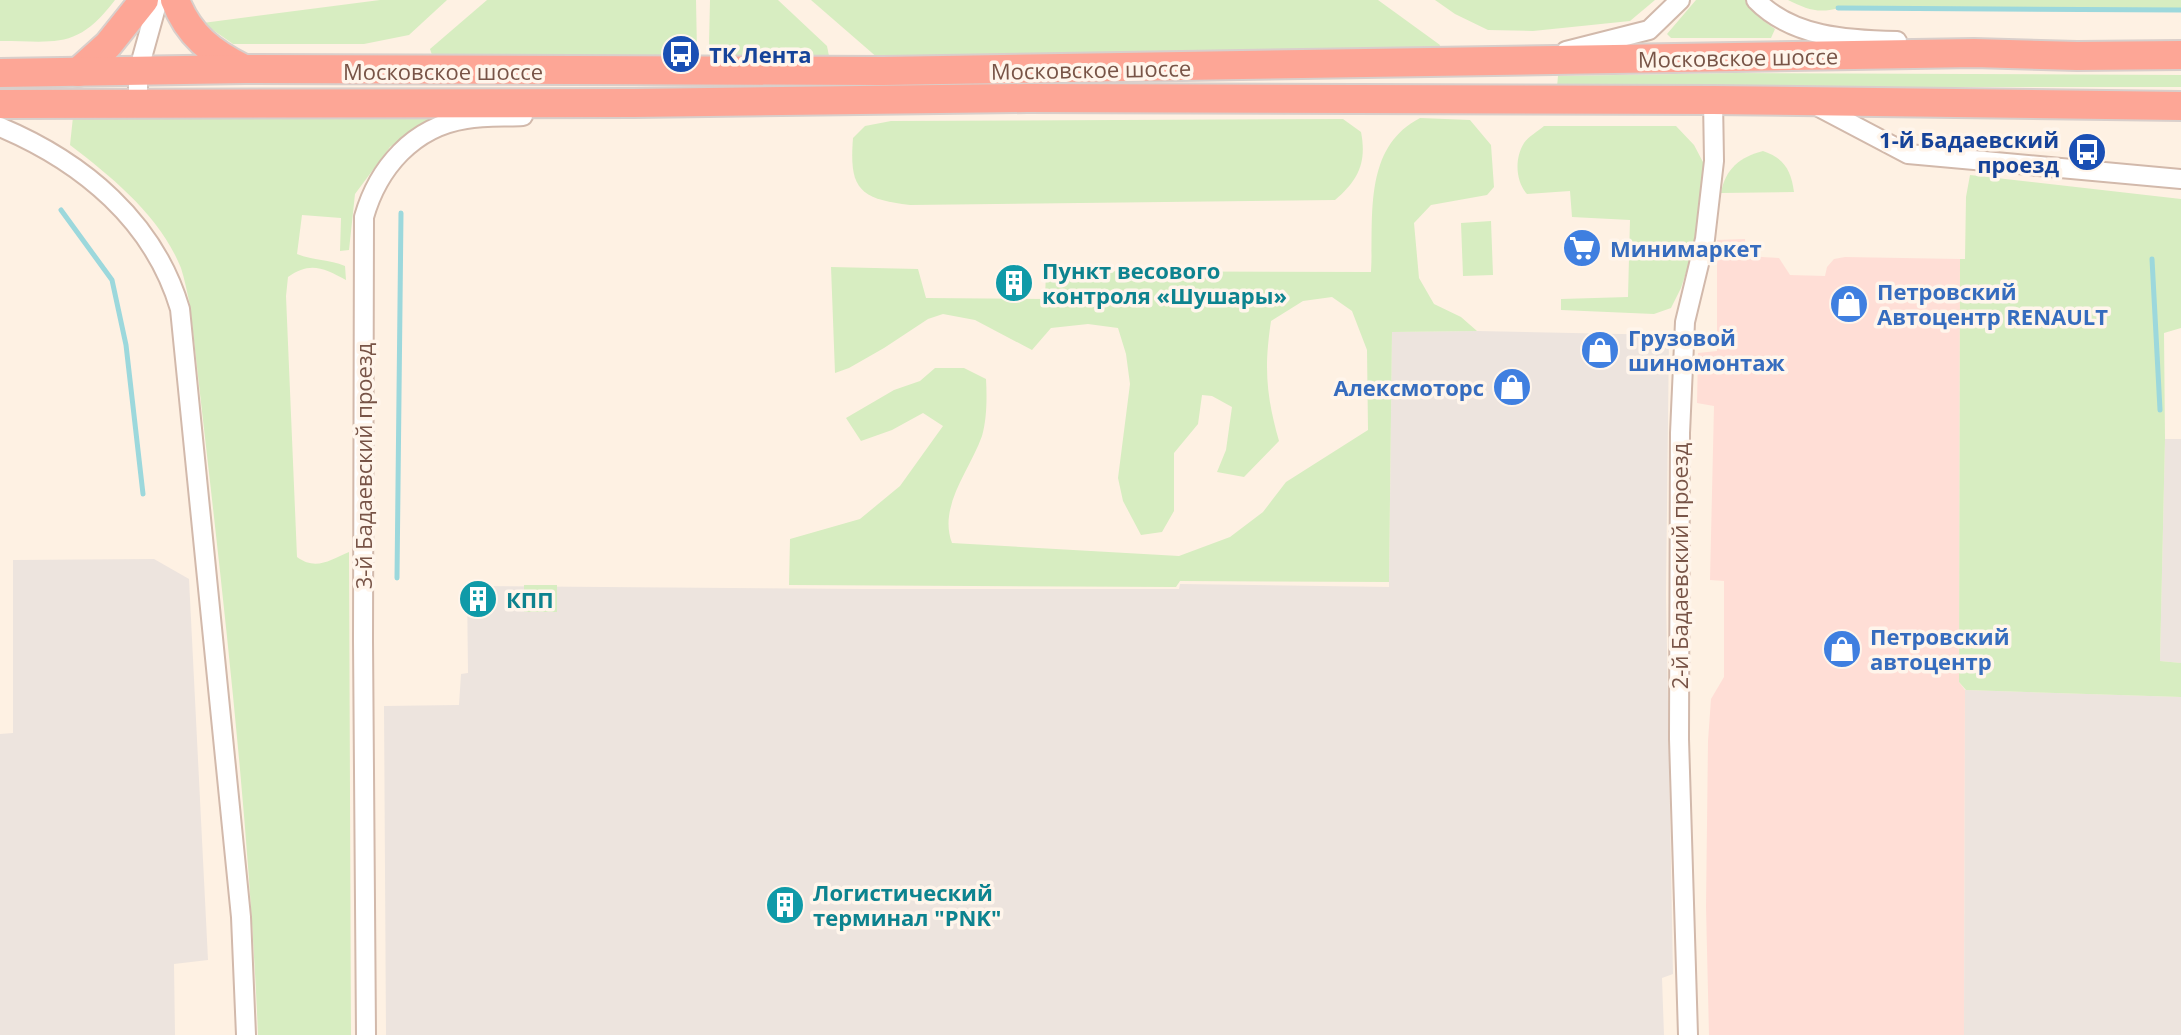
<svg xmlns="http://www.w3.org/2000/svg" width="2181" height="1035" font-family="'Open Sans',sans-serif">
  <style>
    .commercial { fill: #ffded6 }
    .industrial { fill: #ede4de }
    .green { fill: #d7edc1 }
    .lines { fill: none; stroke-linecap: round; stroke-linejoin: round }
    .stream { stroke: #9cd8dc; stroke-width: 5 }
    .minor-casing { stroke: #d2b9ab; stroke-width: 22 }
    .highway-casing { stroke: #d9cfcb; stroke-width: 32 }
    .minor { stroke: #fff; stroke-width: 18 }
    .highway { stroke: #fda696; stroke-width: 28 }
    .labels { text-anchor: middle; dominant-baseline: central; stroke-width: 7; stroke-linejoin: round; paint-order: stroke }
    .transit-label { font-size: 22px; font-weight: bold; fill: #164399; stroke: #fff5eb; text-anchor: start }
    .street-label { font-size: 22px; fill: #785447; stroke: #fff5eb }
    .shop-label { font-size: 22px; font-weight: bold; fill: #366cbe; stroke: #fff5eb; text-anchor: start }
    .culture-label { font-size: 22px; font-weight: bold; fill: #0d838f; stroke: #fff5eb; text-anchor: start }
  </style>
  <rect width="100%" height="100%" fill="#fef1e3"/>
  <path class="commercial" d="M 1745,239 L 1746,256 L 1779,258 L 1790,275 L 1825,276 L 1827,267 L 1834,259 L 1845,257 L 1960,259 L 1959,682 L 1965,690 L 1964,1035 L 1709,1035 L 1706,907 L 1708,741 L 1711,699 L 1724,677 L 1724,581 L 1710,580 L 1714,406 L 1697,403 L 1698,353 L 1717,351 L 1717,240 Z"/>
  <g class="industrial">
    <path d="M 1477,331 L 1669,335 L 1666,594 L 1673,974 L 1662,978 L 1664,1035 L 386,1035 L 384,706 L 459,705 L 461,674 L 468,673 L 467,586 L 865,589 L 1179,589 L 1180,584 L 1389,587 L 1392,332 Z"/>
    <path d="M 2165,439 L 2181,439 L 2181,663 L 2160,661 Z"/>
    <path d="M 154,559 L 189,579 L 208,960 L 174,964 L 175,1035 L 0,1035 L 0,734 L 13,733 L 13,560 Z"/>
    <path d="M 1965,690 L 2181,697 L 2181,1035 L 1964,1035 Z"/>
  </g>
  <g class="green">
    <path d="M 0,0 L 115,0 C 77,50 57,41 0,41 Z"/>
    <path d="M 380,0 L 447,0 L 409,35 L 364,44 L 233,44 L 203,23 Z"/>
    <path d="M 487,0 L 696,0 L 697,52 L 688,64 L 433,58 L 430,49 Z"/>
    <path d="M 710,0 L 778,0 L 827,46 L 829,56 L 823,61 L 728,58 L 713,52 L 709,45 Z"/>
    <path d="M 811,0 L 1378,0 L 1440,45 L 1438,51 L 879,59 Z"/>
    <path d="M 1435,0 L 1655,0 L 1630,21 L 1533,31 L 1488,30 L 1455,14 Z"/>
    <path d="M 1696,0 L 1746,0 L 1761,19 L 1775,29 L 1771,38 L 1671,38 L 1667,34 Z"/>
    <path d="M 1788,0 L 2181,0 L 2181,10 L 1838,8 C 1819,14 1806,9 1788,0 Z"/>
    <path d="M 1736,73 L 2181,75 L 2181,87 L 1557,87 L 1558,76 Z"/>
    <path d="M 429,116 L 429,121 L 390,147 L 355,194 L 349,250 L 340,251 L 341,218 L 302,215 L 297,254 C 314,261 329,259 345,266 L 346,280 C 324,268 310,261 288,277 L 286,296 L 297,557 C 316,571 330,560 349,552 L 351,1035 L 258,1035 C 248,791 217,547 190,305 C 187,293 185,280 181,268 C 160,216 113,178 70,145 L 73,117 Z"/>
    <path d="M 1420,118 L 1470,120 L 1491,145 L 1494,187 L 1487,195 L 1431,205 L 1414,223 L 1419,278 L 1434,304 L 1461,317 L 1477,331 L 1392,332 L 1389,582 L 1180,581 L 1176,587 L 789,585 L 790,539 L 860,519 L 900,486 L 943,426 L 923,413 L 892,430 L 861,441 L 846,418 L 894,390 L 920,381 L 935,368 L 964,368 L 986,379 C 987,397 987,419 982,436 C 970,470 938,506 952,543 L 1179,556 L 1230,537 L 1263,512 L 1286,482 L 1368,430 L 1367,350 L 1352,311 L 1332,297 L 1303,301 L 1271,321 C 1264,368 1266,395 1279,441 L 1244,477 L 1217,472 L 1226,450 L 1232,407 L 1212,396 L 1202,395 L 1198,424 L 1174,453 L 1174,511 L 1162,532 L 1141,535 L 1123,501 L 1118,478 L 1130,384 L 1126,354 L 1118,328 L 1088,324 L 1051,328 L 1032,350 L 975,320 L 943,314 L 928,319 L 884,348 L 849,368 L 835,373 L 831,267 L 918,269 L 926,298 L 1045,299 L 1046,271 L 1371,272 C 1374,218 1362,148 1420,118 Z"/>
    <path d="M 1343,119 L 1361,132 C 1367,163 1358,180 1335,200 L 910,205 C 859,199 849,189 853,138 L 865,126 L 891,121 Z"/>
    <path d="M 1544,126 L 1676,126 L 1694,145 L 1704,164 L 1697,239 L 1681,288 L 1671,308 L 1654,314 L 1561,310 L 1561,299 L 1628,297 L 1630,220 L 1572,217 L 1570,191 L 1527,194 C 1516,182 1514,159 1524,143 C 1528,137 1538,131 1544,126 Z"/>
    <path d="M 1763,151 C 1784,158 1791,170 1794,192 L 1721,193 C 1725,169 1740,157 1763,151 Z"/>
    <path d="M 1970,175 L 2181,199 L 2181,328 L 2164,333 L 2165,439 L 2160,661 L 2181,663 L 2181,697 L 1966,690 L 1959,682 L 1960,259 L 1965,259 L 1966,197 Z"/>
    <path d="M 1491,221 L 1493,275 L 1463,276 L 1461,223 Z"/>
    <rect x="524" y="585" width="33" height="27"/>
  </g>
  <g class="lines">
    <g class="stream">
      <path d="M 1838,8 L 2181,10"/>
      <path d="M 61,210 L 112,280 L 126,345 L 143,494"/>
      <path d="M 2152,259 L 2160,410"/>
      <path d="M 397,578 L 401,213"/>
    </g>
    <defs>
      <g id="minor">
        <path d="M 1756,0 C 1792,37 1847,40 1897,41"/>
        <path d="M 1566,51 L 1649,30 L 1680,0"/>
        <path d="M 138,104 L 138,72 L 158,0"/>
        <path d="M 1815,105 L 1908,154 L 2181,179"/>
        <path d="M 0,127 C 83,162 154,221 180,309 L 241,917 L 246,1035"/>
        <path d="M 366,1035 L 363,640 L 364,217 C 378,168 413,127 466,119 C 485,116 504,117 523,116"/>
        <path d="M 1688,1035 L 1679,739 L 1680,433 L 1685,322 L 1705,239 L 1714,161 L 1713,100"/>
      </g>
      <g id="highway">
        <path d="M 175,0 C 189,36 211,52 244,69"/>
        <path d="M 78,72 L 108,45 L 144,0"/>
        <path d="M 0,73 L 245,69 L 883,71 L 1974,53 L 2077,56 L 2181,55"/>
        <path d="M 0,104 L 634,103 L 1027,98 L 1713,100 L 2181,106"/>
      </g>
    </defs>
    <use href="#minor" class="minor-casing"/>
    <use href="#highway" class="highway-casing"/>
    <use href="#minor" class="minor"/>
    <use href="#highway" class="highway"/>
  </g>
  <defs>
    <symbol id="bus-disc" viewBox="-11 -11 22 22"><circle r="9.5" fill="#1a4fb4" stroke="#fff5eb"/><path d="M-5-6H5V4H4V6H2V4H-2V6H-4V4H-5ZM-3.5-4V0h7V-4ZM-3.5 1.2v1.5H-2V1.2ZM2 1.2v1.5H3.5V1.2Z" fill="#fff"/></symbol>
    <symbol id="supermarket-disc" viewBox="-11 -11 22 22"><circle r="9.5" fill="#3f7fe0" stroke="#fff5eb"/><path d="M-6-5.5h2.5l.6 2H6L4.5 2H-2.5L-4.4-4H-6ZM-1.5 3.2a1.3 1.3 0 1 0 .1 0ZM3 3.2a1.3 1.3 0 1 0 .1 0Z" fill="#fff"/></symbol>
    <symbol id="building-disc" viewBox="-11 -11 22 22"><circle r="9.5" fill="#0f9aa8" stroke="#fff5eb"/><path d="M-4-6H4V6H1V3H-1V6H-4ZM-2.5-4.3h1.7v1.8h-1.7ZM.8-4.3h1.7v1.8H.8ZM-2.5-1h1.7V.8h-1.7ZM.8-1h1.7V.8H.8Z" fill="#fff"/></symbol>
    <symbol id="shop-disc" viewBox="-11 -11 22 22"><circle r="9.5" fill="#3f7fe0" stroke="#fff5eb"/><path d="M-5-2.5h2.3a2.7 3.5 0 0 1 5.4 0H5L5.5 6h-11ZM-1.5-2.5h3a1.5 2.3 0 0 0-3 0Z" fill="#fff"/></symbol>
  </defs>
  <g fill-rule="evenodd">
    <use href="#bus-disc" x="659" y="32" width="44" height="44"/>
    <use href="#bus-disc" x="2065" y="130" width="44" height="44"/>
    <use href="#supermarket-disc" x="1560" y="226" width="44" height="44"/>
    <use href="#building-disc" x="992" y="261" width="44" height="44"/>
    <use href="#shop-disc" x="1827" y="282" width="44" height="44"/>
    <use href="#shop-disc" x="1578" y="328" width="44" height="44"/>
    <use href="#shop-disc" x="1490" y="365" width="44" height="44"/>
    <use href="#building-disc" x="456" y="577" width="44" height="44"/>
    <use href="#shop-disc" x="1820" y="627" width="44" height="44"/>
    <use href="#building-disc" x="763" y="883" width="44" height="44"/>
  </g>
  <g class="labels">
    <g class="transit-label">
      <text x="709" y="54">ТК Лента</text>
      <text x="2059" y="139" text-anchor="end">1-й Бадаевский<tspan x="2059" dy="25">проезд</tspan></text>
    </g>
    <g class="street-label">
      <text transform="translate(1738 57) rotate(-1)">Московское шоссе</text>
      <text transform="translate(1091 69) rotate(-1)">Московское шоссе</text>
      <text x="443" y="71">Московское шоссе</text>
      <text transform="translate(363 466) rotate(-90)">3-й Бадаевский проезд</text>
      <text transform="translate(1679 566) rotate(-90)">2-й Бадаевский проезд</text>
    </g>
    <g class="shop-label">
      <text x="1610" y="248">Минимаркет</text>
      <text x="1877" y="291">Петровский<tspan x="1877" dy="25">Автоцентр RENAULT</tspan></text>
      <text x="1628" y="337">Грузовой<tspan x="1628" dy="25">шиномонтаж</tspan></text>
      <text x="1484" y="387" text-anchor="end">Алексмоторс</text>
      <text x="1870" y="636">Петровский<tspan x="1870" dy="25">автоцентр</tspan></text>
    </g>
    <g class="culture-label">
      <text x="1042" y="270">Пункт весового<tspan x="1042" dy="25">контроля «Шушары»</tspan></text>
      <text x="506" y="599">КПП</text>
      <text x="813" y="892">Логистический<tspan x="813" dy="25">терминал "PNK"</tspan></text>
    </g>
  </g>
</svg>
